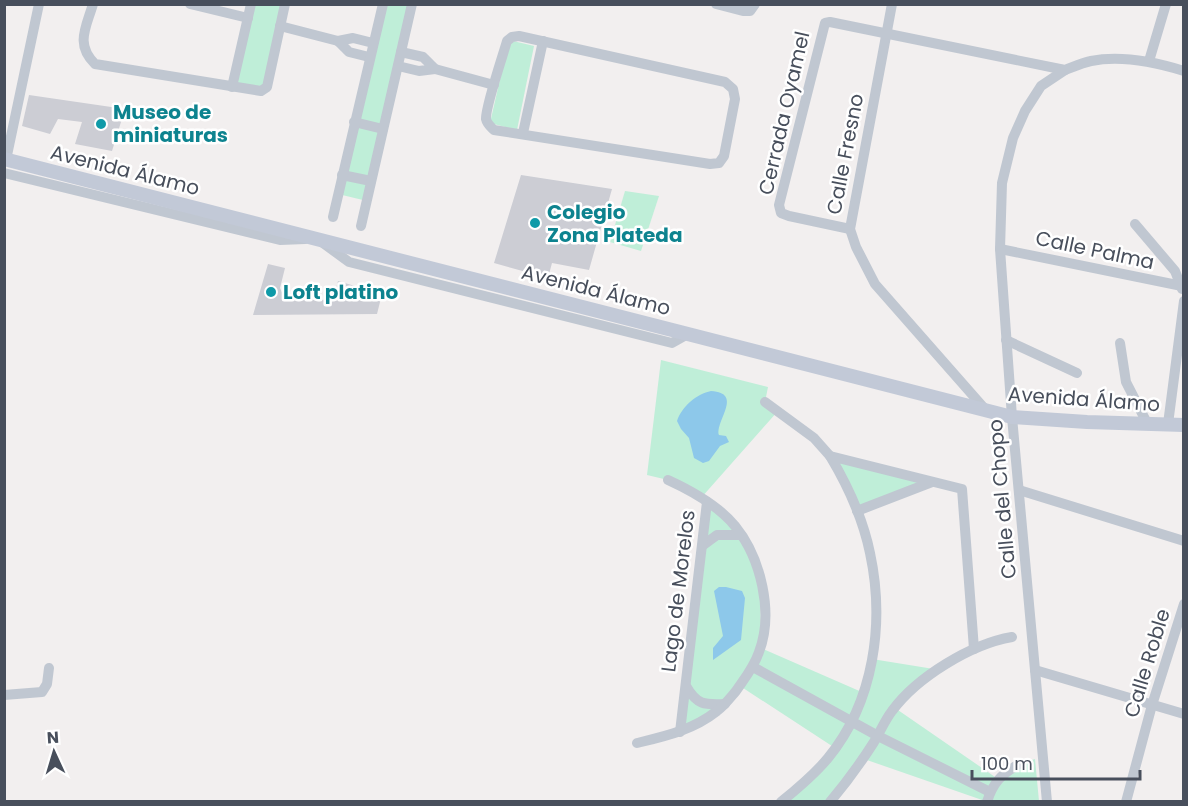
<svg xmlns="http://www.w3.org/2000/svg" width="1188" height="806" font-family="Poppins,sans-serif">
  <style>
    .green { fill: #bfeed8 }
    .water { fill: #8dc8ea }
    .building { fill: #cccdd4 }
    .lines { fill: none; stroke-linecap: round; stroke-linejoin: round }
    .street { stroke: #c0c7d1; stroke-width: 10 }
    .secondary { stroke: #c2c9d7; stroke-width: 14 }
    .culture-dot { fill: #0f9aa8; stroke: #fff; stroke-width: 2 }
    .labels { text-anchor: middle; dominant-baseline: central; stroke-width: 5; stroke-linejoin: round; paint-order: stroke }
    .culture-label { font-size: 20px; font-weight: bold; fill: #0d838f; stroke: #fff; text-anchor: start }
    .street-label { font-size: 20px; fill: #484f5c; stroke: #fff }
  </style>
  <rect width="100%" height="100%" fill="#f2efef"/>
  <g class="green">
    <path d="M 255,5 L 282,5 L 263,87 L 236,83 Z"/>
    <path d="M 383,5 L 412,5 L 367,201 L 338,194 Z"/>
    <path d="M 509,40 L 534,46 L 517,130 L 490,123 Z"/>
    <path d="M 625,191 L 659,196 L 641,251 L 610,242 Z"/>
    <path d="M 661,360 L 768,387 L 765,402 L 778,411 L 701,498 L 668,480 L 647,475 Z"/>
    <path d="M 830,456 L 932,482 L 857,511 Z"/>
    <path d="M 707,502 L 735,526 L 760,573 L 761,648 L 864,693 L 872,659 L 940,670 L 895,708 L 998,779 L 1019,764 L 1035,759 L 1039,801 L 985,801 L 864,759 L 830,801 L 781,801 L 835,748 L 740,686 L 720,710 L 680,732 Z"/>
  </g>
  <g class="water">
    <path d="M 711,391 C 744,393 715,421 719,435 L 726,436 L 729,442 L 720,446 L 709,461 L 703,463 L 694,458 L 689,438 L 681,429 L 677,421 C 682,406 697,394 711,391 Z"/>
    <path d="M 719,587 L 726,587 L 742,591 L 745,598 L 741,640 L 713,660 L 713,648 L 723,636 L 714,591 Z"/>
  </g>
  <g class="building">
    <path d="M 29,95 L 125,109 L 112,151 L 75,144 L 82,122 L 58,119 L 50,134 L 22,126 Z"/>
    <path d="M 521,175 L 612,189 L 589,270 L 552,263 L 548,278 L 494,263 Z"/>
    <path d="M 268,264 L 285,268 L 280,288 L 283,295 L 292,299 L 333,300 L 338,281 L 382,294 L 377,314 L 253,315 Z"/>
  </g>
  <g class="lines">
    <g class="street">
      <path d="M 93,4 C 86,28 75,44 95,64 L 261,91 L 267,87 L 285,4"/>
      <path d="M 190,4 L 248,18"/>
      <path d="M 716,4 L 743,11 L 750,11 L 755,4"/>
      <path d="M 892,4 L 850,229 L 856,247 L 875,284 L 984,408"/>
      <path d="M 280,26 L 338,41"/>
      <path d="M 519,36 L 725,82 L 733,89 L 735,99 L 724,156 L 719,163 L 710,164 L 494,130 C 491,127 487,124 486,119 C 485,108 503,55 507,41 L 512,37 Z"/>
      <path d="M 369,57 L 349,52 L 338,41 L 353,38 L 373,43"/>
      <path d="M 1149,61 L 1166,4"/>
      <path d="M 398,66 L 419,71 L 435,69 L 423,57 L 401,52"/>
      <path d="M 435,69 L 494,85"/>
      <path d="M 232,87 L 251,4"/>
      <path d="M 354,122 L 383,129"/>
      <path d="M 523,133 L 543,41"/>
      <path d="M 6,160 L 39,4"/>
      <path d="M 4,173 L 280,240 L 305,239"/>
      <path d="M 342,175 L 371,181"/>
      <path d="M 333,217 L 383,4"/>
      <path d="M 1135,224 L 1175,271 L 1182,289"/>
      <path d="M 361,226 L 412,4"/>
      <path d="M 850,229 L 789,216 L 781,213 L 779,205 L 825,23 L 830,22 L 1065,70 C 1073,67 1082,63 1091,61 C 1121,55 1155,62 1184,71"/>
      <path d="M 323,243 L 349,262 L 672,343 L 688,334"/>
      <path d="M 1000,249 L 1182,286"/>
      <path d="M 1006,340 L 1077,373"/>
      <path d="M 1120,343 L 1126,382 L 1147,423"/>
      <path d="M 765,402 L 814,438 L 830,456"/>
      <path d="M 1168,424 L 1184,301"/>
      <path d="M 1019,490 L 1184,541"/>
      <path d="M 857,511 L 932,482"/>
      <path d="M 702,546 L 717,535 L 741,535"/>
      <path d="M 753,667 L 878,736 L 990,792"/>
      <path d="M 1035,670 L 1184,714"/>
      <path d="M 686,686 C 697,705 704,705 725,704"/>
      <path d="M 4,695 L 42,692 L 47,684 L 49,668"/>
      <path d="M 680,732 L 707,502"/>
      <path d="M 637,743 C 666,736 693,730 717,711 C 724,706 730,698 736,691 C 745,678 754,667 759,652 C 774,613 761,558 735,526 C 718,505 692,491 668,480"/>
      <path d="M 781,802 C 797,789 815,774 828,758 C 874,702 885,623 870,553 C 863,519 848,486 830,456 L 962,489 L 974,649"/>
      <path d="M 830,802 C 846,783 860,764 874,742 C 880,732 885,720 892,711 C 917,677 971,644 1012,637"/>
      <path d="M 987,802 C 993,782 1002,774 1019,764"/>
      <path d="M 1047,802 L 1012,417 L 1000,249 L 1002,183 L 1013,138 L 1025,111 L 1041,86 L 1065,70"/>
      <path d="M 1126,802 L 1152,705 L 1184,604"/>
    </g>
    <path class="secondary" d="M 4,159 L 1012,417 L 1087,422 L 1184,425"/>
  </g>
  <g class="culture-dot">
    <circle cx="101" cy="124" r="6"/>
    <circle cx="535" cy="223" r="6"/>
    <circle cx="271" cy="292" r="6"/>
  </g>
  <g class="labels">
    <g class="culture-label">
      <text x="113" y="112">Museo de<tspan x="113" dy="23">miniaturas</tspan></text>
      <text x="547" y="212">Colegio<tspan x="547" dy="23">Zona Plateda</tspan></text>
      <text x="283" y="292">Loft platino</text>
    </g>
    <g class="street-label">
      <text transform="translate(784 113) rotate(-77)">Cerrada Oyamel</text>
      <text transform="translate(845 154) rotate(-79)">Calle Fresno</text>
      <text transform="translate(125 170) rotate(14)">Avenida Álamo</text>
      <text transform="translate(1095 250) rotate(12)">Calle Palma</text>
      <text transform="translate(596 290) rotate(14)">Avenida Álamo</text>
      <text transform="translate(1084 399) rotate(4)">Avenida Álamo</text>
      <text transform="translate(1002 499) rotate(-95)">Calle del Chopo</text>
      <text transform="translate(678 591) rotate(-83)">Lago de Morelos</text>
      <text transform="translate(1147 663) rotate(-73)">Calle Roble</text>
    </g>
  </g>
  <rect width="1188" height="806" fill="none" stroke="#484f5c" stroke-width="12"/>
  <g transform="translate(54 752) rotate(356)" stroke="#ffffff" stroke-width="4.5" paint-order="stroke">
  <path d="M0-4.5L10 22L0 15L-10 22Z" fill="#484f5c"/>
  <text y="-9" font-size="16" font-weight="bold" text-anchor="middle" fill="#484f5c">N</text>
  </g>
  <path d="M972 770v9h168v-9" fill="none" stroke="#484f5c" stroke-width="3"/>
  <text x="981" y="770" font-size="18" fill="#484f5c" stroke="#ffffff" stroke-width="4.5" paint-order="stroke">100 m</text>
</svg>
